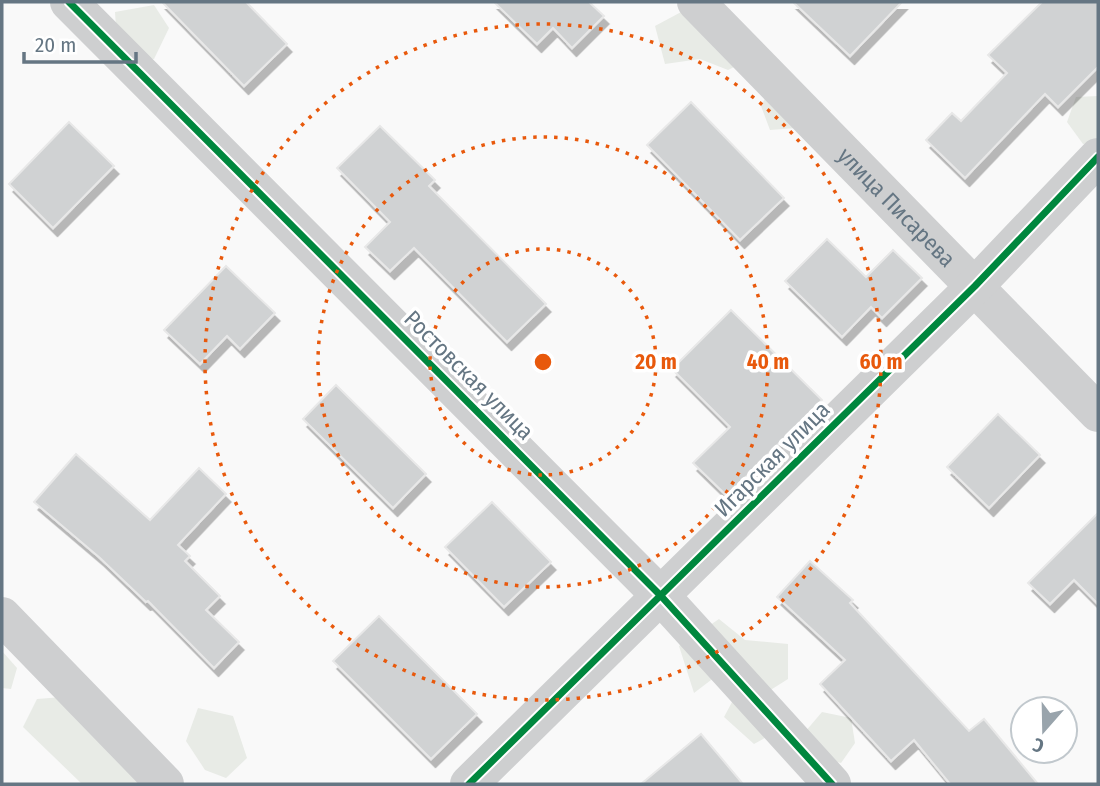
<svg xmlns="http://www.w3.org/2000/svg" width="1100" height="786" font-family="'Fira Sans Condensed',sans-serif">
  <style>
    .green { fill: #e8ebe6 }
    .building { fill: #d0d2d3; stroke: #e8e8e8; stroke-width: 2; filter: url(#shadow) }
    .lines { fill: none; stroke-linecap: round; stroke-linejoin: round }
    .minor { stroke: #cecfd0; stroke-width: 38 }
    .cycleway-casing { stroke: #fff; stroke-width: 11 }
    .cycleway { stroke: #00873e; stroke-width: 7 }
    .ring { fill: none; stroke: #e8590c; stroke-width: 3.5; stroke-dasharray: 3.5 7 }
    .labels { text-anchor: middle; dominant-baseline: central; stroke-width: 7; stroke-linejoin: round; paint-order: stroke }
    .street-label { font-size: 23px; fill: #657683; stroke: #fff }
    .centre { fill: #e8590c; stroke: #fff; stroke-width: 3.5 }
    .ring-label { font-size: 21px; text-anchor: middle; font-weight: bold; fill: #e8590c; stroke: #fff; stroke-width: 7; stroke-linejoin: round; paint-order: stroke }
  </style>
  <defs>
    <filter id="shadow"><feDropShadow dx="4.5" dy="8" stdDeviation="0" flood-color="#0004"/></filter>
  </defs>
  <rect width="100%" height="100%" fill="#f9f9f9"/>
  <g class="green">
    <path d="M 154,5 L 169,28 L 154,59 L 118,57 L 115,12 Z"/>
    <path d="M 683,11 L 744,62 L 728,70 L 700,59 L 665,64 L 655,26 Z"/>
    <path d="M 770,89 L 796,128 L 770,130 L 761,106 Z"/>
    <path d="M 1098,96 L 1098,143 L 1083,144 L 1067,122 L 1076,97 Z"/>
    <path d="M 719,619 L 745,640 L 788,644 L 788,679 L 769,691 L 774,733 L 754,744 L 724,717 L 746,676 L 732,664 L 694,693 L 679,646 Z"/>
    <path d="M 2,651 L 17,668 L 11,689 L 2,688 Z"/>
    <path d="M 62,697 L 142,784 L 82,784 L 23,727 L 37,699 Z"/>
    <path d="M 198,708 L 233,716 L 247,758 L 226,778 L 205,770 L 186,741 Z"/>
    <path d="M 822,712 L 851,718 L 855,743 L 841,763 L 813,756 L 805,732 Z"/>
  </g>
  <g class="building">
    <path d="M 162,2 L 246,2 L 287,44 L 244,86 Z"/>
    <path d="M 494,2 L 589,2 L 604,16 L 572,48 L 553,28 L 537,44 Z"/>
    <path d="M 793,2 L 902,2 L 850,56 Z"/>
    <path d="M 1042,2 L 1098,2 L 1098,67 L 1058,107 L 1045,94 L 965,178 L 926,140 L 952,113 L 961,121 L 1007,73 L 988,55 Z"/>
    <path d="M 691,102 L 784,198 L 740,240 L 647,145 Z"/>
    <path d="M 69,122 L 114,166 L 53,228 L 9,184 Z"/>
    <path d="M 380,126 L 435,180 L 429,186 L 546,304 L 507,342 L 414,248 L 390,271 L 365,247 L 390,222 L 337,168 Z"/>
    <path d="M 827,239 L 866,277 L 893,250 L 922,278 L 882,318 L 871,307 L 842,337 L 785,281 Z"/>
    <path d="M 226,266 L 275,313 L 240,349 L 227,336 L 200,364 L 164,330 Z"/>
    <path d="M 731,310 L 822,400 L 727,496 L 693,463 L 730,427 L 672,369 Z"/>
    <path d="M 336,385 L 426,474 L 393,508 L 303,419 Z"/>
    <path d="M 998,414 L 1040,455 L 989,508 L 947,467 Z"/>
    <path d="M 76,454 L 150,520 L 199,468 L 226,494 L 178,545 L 190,556 L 185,561 L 220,596 L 206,610 L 239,642 L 214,668 L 148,601 L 146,602 L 100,558 L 34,502 Z"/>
    <path d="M 492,502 L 551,562 L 504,607 L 445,547 Z"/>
    <path d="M 1098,513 L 1098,604 L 1074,580 L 1050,604 L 1028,583 Z"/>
    <path d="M 810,561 L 853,600 L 850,603 L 969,731 L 984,719 L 1038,784 L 950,784 L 914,740 L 891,761 L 820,684 L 845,660 L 777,597 Z"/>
    <path d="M 379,616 L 477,714 L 431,759 L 333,661 Z"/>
    <path d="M 701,734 L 743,784 L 641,784 Z"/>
  </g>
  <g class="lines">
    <g class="minor">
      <path d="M 69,2 L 661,596 L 832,784"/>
      <path id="s1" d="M 696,2 L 1098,413"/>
      <path d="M 2,616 L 165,784"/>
      <path d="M 469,784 L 975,286 L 1098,157"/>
    </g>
    <defs>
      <g id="cycleway">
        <path d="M 69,2 L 661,596 L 832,784"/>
        <path d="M 469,784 L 975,286 L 1098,157"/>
      </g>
    </defs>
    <use href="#cycleway" class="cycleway-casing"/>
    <use href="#cycleway" class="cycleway"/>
  </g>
  <g class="ring">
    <circle cx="543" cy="362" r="113"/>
    <circle cx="543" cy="362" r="225"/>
    <circle cx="543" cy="362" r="338"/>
  </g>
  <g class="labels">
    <g class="street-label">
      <text stroke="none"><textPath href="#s1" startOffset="287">улица Писарева</textPath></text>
      <text transform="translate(469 375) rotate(45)">Ростовская улица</text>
      <text transform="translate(772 459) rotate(-45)">Игарская улица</text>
    </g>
  </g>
  <circle cx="543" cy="362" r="10" class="centre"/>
  <g class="ring-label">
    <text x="656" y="369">20 m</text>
    <text x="768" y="369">40 m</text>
    <text x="881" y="369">60 m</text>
  </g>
  <rect width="1100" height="786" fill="none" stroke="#657683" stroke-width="7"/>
  <g transform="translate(1044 730) rotate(200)"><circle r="33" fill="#ffffff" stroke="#c1c8cd" stroke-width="2"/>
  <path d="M0-5L12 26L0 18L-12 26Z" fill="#99a4ac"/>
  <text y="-10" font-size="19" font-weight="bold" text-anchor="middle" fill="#657683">С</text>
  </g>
  <path d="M24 52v10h112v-10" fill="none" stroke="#657683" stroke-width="3.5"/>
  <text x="35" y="52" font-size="21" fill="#657683" stroke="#ffffff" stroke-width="5" paint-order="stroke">20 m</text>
</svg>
